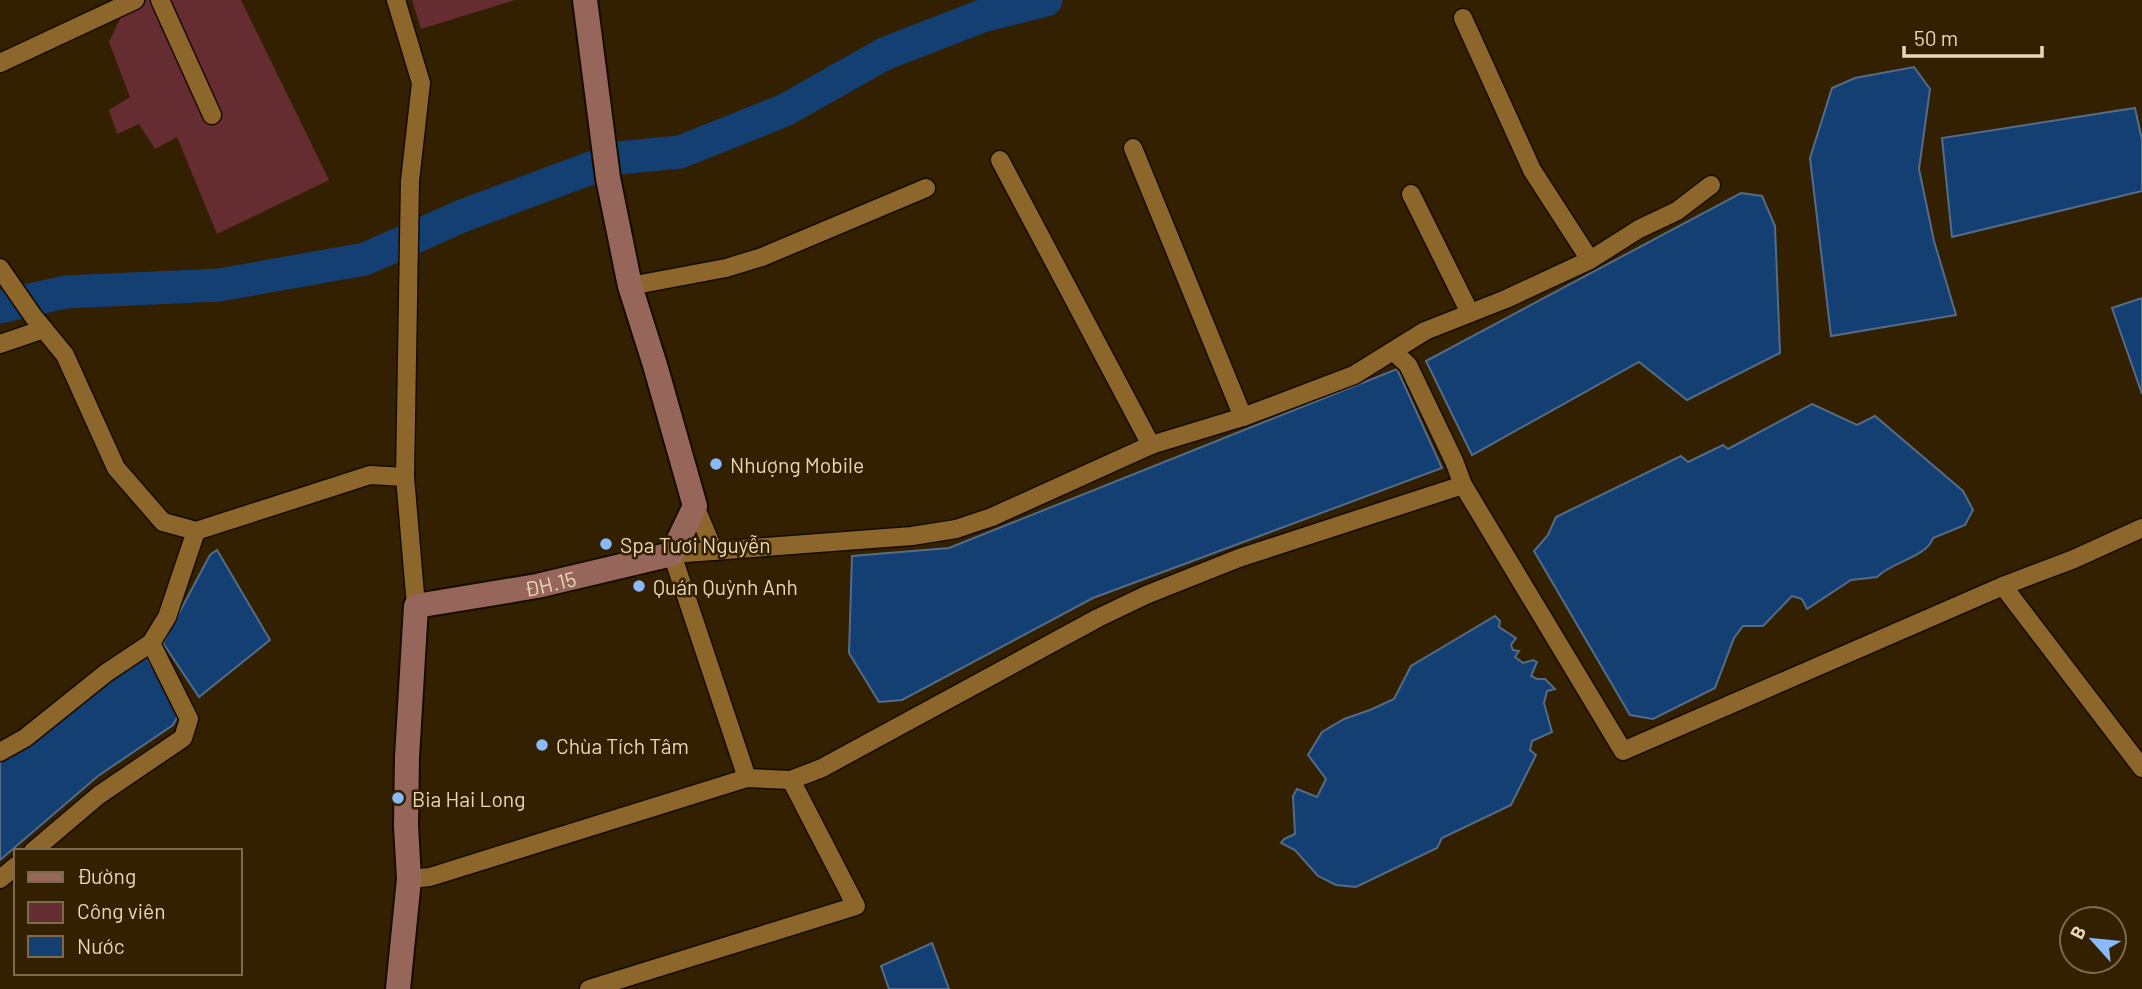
<svg xmlns="http://www.w3.org/2000/svg" width="2142" height="989" font-family="Barlow,sans-serif">
  <style>
    .green { fill: #652c32 }
    .water { fill: #133f73; stroke: #546c88; stroke-width: 2 }
    .lines { fill: none; stroke-linecap: round; stroke-linejoin: round }
    .river { stroke: #133f73; stroke-width: 33 }
    .street-casing { stroke: #160b00; stroke-width: 21 }
    .secondary-casing { stroke: #160b00; stroke-width: 28 }
    .street { stroke: #8d662b; stroke-width: 18 }
    .secondary { stroke: #96665a; stroke-width: 24 }
    .poi-dot { fill: #88bafc; stroke: #332001; stroke-width: 2.5 }
    .labels { text-anchor: middle; dominant-baseline: central; stroke-width: 5; stroke-linejoin: round; paint-order: stroke }
    .poi-label { font-size: 21px; fill: #ebd6b9; stroke: #332001; text-anchor: start }
    .street-label { font-size: 21px; fill: #ebd6b9; stroke: #332001 }
  </style>
  <rect width="100%" height="100%" fill="#332001"/>
  <g class="green">
    <path d="M 129,0 L 241,0 L 329,180 L 217,234 L 177,137 L 155,149 L 139,124 L 117,134 L 109,110 L 130,97 L 109,42 Z"/>
    <path d="M 412,0 L 515,0 L 421,29 Z"/>
  </g>
  <g class="water">
    <path d="M 1914,67 L 1930,89 L 1919,169 L 1934,241 L 1956,315 L 1831,336 L 1810,158 L 1832,88 L 1855,78 Z"/>
    <path d="M 2135,108 L 2142,140 L 2142,191 L 1952,237 L 1942,138 Z"/>
    <path d="M 1741,193 L 1762,196 L 1775,226 L 1780,353 L 1687,400 L 1639,362 L 1472,455 L 1426,361 Z"/>
    <path d="M 2142,298 L 2142,394 L 2112,308 Z"/>
    <path d="M 1397,369 L 1442,468 L 1093,598 L 902,700 L 879,702 L 849,653 L 852,556 L 949,548 Z"/>
    <path d="M 1812,404 L 1857,425 L 1875,416 L 1963,491 L 1973,510 L 1965,525 L 1933,538 C 1927,557 1891,562 1877,577 L 1851,580 L 1807,609 L 1802,599 L 1792,596 L 1763,626 L 1743,626 L 1734,638 L 1715,688 L 1653,719 L 1630,715 L 1534,551 L 1548,535 L 1556,517 L 1681,456 L 1688,462 L 1723,445 L 1728,449 Z"/>
    <path d="M 217,550 L 270,640 L 199,697 L 163,643 L 210,555 Z"/>
    <path d="M 1495,616 L 1500,621 L 1499,627 L 1516,638 L 1511,645 L 1513,650 L 1519,651 L 1515,657 L 1523,663 L 1533,660 L 1537,662 L 1531,676 L 1537,679 L 1545,679 L 1555,689 L 1547,691 L 1544,703 L 1552,732 L 1532,741 L 1530,750 L 1536,755 L 1511,805 L 1442,838 L 1437,848 L 1356,887 L 1336,885 L 1318,876 L 1295,850 L 1281,843 L 1284,839 L 1295,834 L 1293,796 L 1297,789 L 1317,797 L 1326,779 L 1308,755 L 1322,732 L 1344,719 L 1370,710 L 1394,699 L 1411,666 Z"/>
    <path d="M 146,656 L 179,714 L 173,725 L 98,776 L 0,860 L 0,758 L 123,662 Z"/>
    <path d="M 932,943 L 949,989 L 889,989 L 881,966 Z"/>
  </g>
  <g class="lines">
    <path class="river" d="M 0,307 L 65,292 L 219,285 L 365,259 L 462,216 L 618,158 L 680,152 L 785,110 L 884,54 L 982,16 L 1046,0"/>
    <defs>
      <g id="street">
        <path d="M 160,0 L 212,115"/>
        <path d="M 396,0 L 421,83 L 410,181 L 405,477"/>
        <path d="M 1463,18 L 1532,170 L 1590,260"/>
        <path d="M 0,63 L 135,0"/>
        <path d="M 1133,148 L 1243,417"/>
        <path d="M 1000,160 L 1151,445"/>
        <path d="M 1411,194 L 1470,313"/>
        <path d="M 0,268 L 33,316 L 65,355 L 116,468 L 163,522 L 196,531 L 370,475 L 405,477 L 416,606"/>
        <path d="M 630,286 L 726,268 L 762,257 L 926,188"/>
        <path d="M 0,344 L 44,329"/>
        <path d="M 1393,351 L 1408,365 L 1454,461 L 1463,485 L 1623,751 L 2003,586 L 2074,559 L 2142,528"/>
        <path d="M 695,506 L 714,551"/>
        <path d="M 2003,586 L 2142,768"/>
        <path d="M 0,752 L 25,738 L 106,673 L 151,643 L 167,617 L 196,531"/>
        <path d="M 747,778 L 672,554 L 912,536 L 956,529 L 992,517 L 1151,445 L 1243,417 L 1354,375 L 1425,331 L 1506,299 L 1590,260 L 1639,229 L 1677,211 L 1711,185"/>
        <path d="M 33,851 L 99,795 L 183,738 L 189,719 L 151,643"/>
        <path d="M 0,879 L 16,866"/>
        <path d="M 409,879 L 430,877 L 747,778 L 791,780 L 822,768 L 1098,618 L 1146,595 L 1239,558 L 1463,485"/>
        <path d="M 589,989 L 856,906 L 791,780"/>
      </g>
      <g id="secondary">
        <path id="s1" d="M 398,989 L 409,879 L 406,826 L 407,757 L 416,606 L 537,586 L 672,554 L 695,506 L 655,365 L 630,286 L 608,178 L 585,0"/>
      </g>
    </defs>
    <use href="#street" class="street-casing"/>
    <use href="#secondary" class="secondary-casing"/>
    <use href="#street" class="street"/>
    <use href="#secondary" class="secondary"/>
  </g>
  <g class="poi-dot">
    <circle cx="716" cy="464" r="7"/>
    <circle cx="606" cy="544" r="7"/>
    <circle cx="639" cy="586" r="7"/>
    <circle cx="542" cy="745" r="7"/>
    <circle cx="398" cy="798" r="7"/>
  </g>
  <g class="labels">
    <g class="poi-label">
      <text x="730" y="464">Nhượng Mobile</text>
      <text x="620" y="544">Spa Tươi Nguyễn</text>
      <text x="653" y="586">Quán Quỳnh Anh</text>
      <text x="556" y="745">Chùa Tích Tâm</text>
      <text x="412" y="798">Bia Hai Long</text>
    </g>
    <g class="street-label">
      <text stroke="none"><textPath href="#s1" startOffset="520">ĐH.15</textPath></text>
    </g>
  </g>
  <rect x="14" y="849" width="228" height="126" fill="#332001" stroke="#7d694b" stroke-width="2"/>
  <rect x="28" y="872" width="35" height="10" fill="#96665a" stroke="#7d694b" stroke-width="2"/>
  <text x="77" y="884" font-size="21" fill="#ebd6b9">Đường</text>
  <rect x="28" y="902" width="35" height="21" fill="#652c32" stroke="#7d694b" stroke-width="2"/>
  <text x="77" y="919" font-size="21" fill="#ebd6b9">Công viên</text>
  <rect x="28" y="936" width="35" height="21" fill="#133f73" stroke="#7d694b" stroke-width="2"/>
  <text x="77" y="954" font-size="21" fill="#ebd6b9">Nước</text>
  <g transform="translate(2093 940) rotate(297)"><circle r="33" fill="#332001" stroke="#7d694b" stroke-width="2"/>
  <path d="M0-5L12 26L0 18L-12 26Z" fill="#88bafc"/>
  <text y="-10" font-size="19" font-weight="bold" text-anchor="middle" fill="#ebd6b9">B</text>
  </g>
  <path d="M1904 46v10h138v-10" fill="none" stroke="#ebd6b9" stroke-width="3.5"/>
  <text x="1914" y="46" font-size="21" fill="#ebd6b9" stroke="#332001" stroke-width="5" paint-order="stroke">50 m</text>
</svg>
